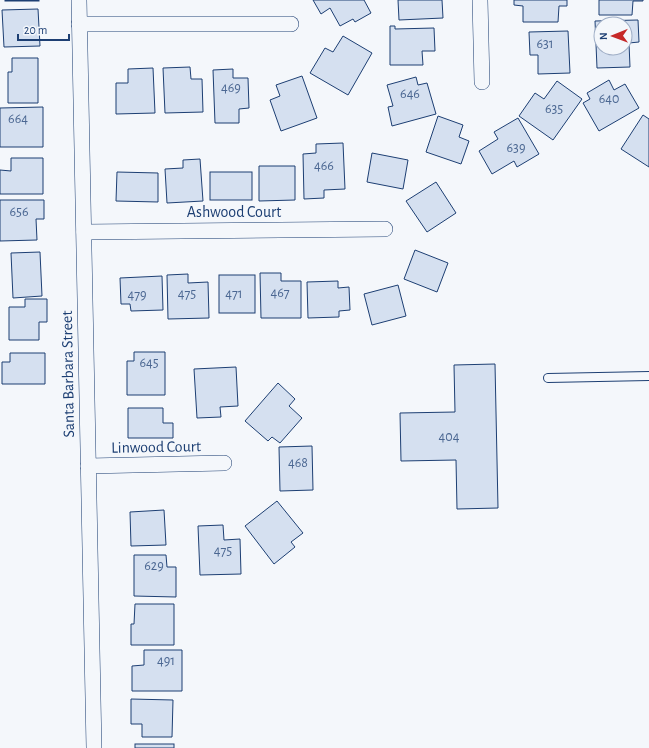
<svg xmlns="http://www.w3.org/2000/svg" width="649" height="748" font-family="'Alegreya Sans',sans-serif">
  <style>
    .building { fill: #d5e0f0; stroke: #1d3f73; fill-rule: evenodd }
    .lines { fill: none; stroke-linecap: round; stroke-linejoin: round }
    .service-casing { stroke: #1d3f73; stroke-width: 10 }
    .minor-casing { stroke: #1d3f73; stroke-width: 16 }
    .service { stroke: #f4f7fb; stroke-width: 8 }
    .minor { stroke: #f4f7fb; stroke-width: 15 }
    .labels { text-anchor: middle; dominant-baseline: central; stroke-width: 3; stroke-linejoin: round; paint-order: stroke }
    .number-label { font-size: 14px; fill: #4b6792 }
    .street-label { font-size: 16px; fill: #1d3f73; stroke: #f4f7fb }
  </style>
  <rect width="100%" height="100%" fill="#f4f7fb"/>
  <g class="building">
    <rect x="5" y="0" width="34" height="1"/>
    <path d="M 313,0 L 364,0 L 371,13 L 355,22 L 353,19 L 340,26 L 330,8 L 321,14 Z"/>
    <path d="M 398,0 L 442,0 L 443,18 L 399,20 Z"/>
    <path d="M 514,0 L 567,0 L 567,6 L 559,6 L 558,22 L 523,22 L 523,6 L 514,5 Z"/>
    <path d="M 599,0 L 643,0 L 643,1 L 633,1 L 632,15 L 599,15 Z"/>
    <path d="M 38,9 L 40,46 L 4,47 L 2,10 Z"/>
    <path d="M 638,20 L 639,42 L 629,43 L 630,67 L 597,68 L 595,21 ZM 601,24 L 625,24 L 625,48 L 601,48 Z"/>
    <path d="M 390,26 L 395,26 L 395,29 L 434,28 L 435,51 L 422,51 L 423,65 L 390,65 Z"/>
    <path d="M 568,31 L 570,73 L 538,74 L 538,55 L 530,55 L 529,32 Z"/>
    <path d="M 343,36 L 372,53 L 348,95 L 310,73 L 325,48 L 333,52 Z"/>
    <path d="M 12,58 L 38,58 L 38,103 L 8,103 L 8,72 L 12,72 Z"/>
    <path d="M 190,67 L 191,79 L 202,79 L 203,112 L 165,113 L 163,68 Z"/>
    <path d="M 153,68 L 155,113 L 116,114 L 116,83 L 128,83 L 128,69 Z"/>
    <path d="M 233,69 L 233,78 L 248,78 L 249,108 L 239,109 L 239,123 L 215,123 L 213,70 Z"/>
    <path d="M 302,76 L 317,118 L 281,131 L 270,100 L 280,96 L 276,85 Z"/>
    <path d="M 416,77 L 418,85 L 427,83 L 436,114 L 392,126 L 388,107 L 393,106 L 387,85 Z"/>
    <path d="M 609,80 L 614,90 L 625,84 L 639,108 L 599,131 L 583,103 L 590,99 L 587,93 Z"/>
    <path d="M 557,81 L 582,99 L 553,140 L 519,116 L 535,93 L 544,99 Z"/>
    <path d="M 43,107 L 43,147 L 0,147 L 0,108 Z"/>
    <path d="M 643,115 L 649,119 L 649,167 L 621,149 Z"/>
    <path d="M 438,116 L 463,125 L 459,137 L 469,141 L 461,164 L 426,152 Z"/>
    <path d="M 518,118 L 539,154 L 517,167 L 514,161 L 492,174 L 479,151 L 498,139 L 494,132 Z"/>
    <path d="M 343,143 L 345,189 L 324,190 L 324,198 L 304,199 L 303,154 L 316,153 L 316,144 Z"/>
    <path d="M 372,153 L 408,160 L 403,189 L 367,182 Z"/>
    <path d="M 11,158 L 43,158 L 43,194 L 0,194 L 0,170 L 11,171 Z"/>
    <path d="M 200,159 L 203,201 L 167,203 L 165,169 L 183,168 L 183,160 Z"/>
    <path d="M 259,166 L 295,166 L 295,200 L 259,201 Z"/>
    <path d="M 117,172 L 158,173 L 158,202 L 116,201 Z"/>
    <rect x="210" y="172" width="42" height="28"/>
    <path d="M 436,182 L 456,213 L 427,232 L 406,201 Z"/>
    <path d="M 0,200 L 44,200 L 44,219 L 36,219 L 37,240 L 0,241 Z"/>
    <path d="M 415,250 L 448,263 L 437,292 L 404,279 Z"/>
    <path d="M 40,252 L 42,296 L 13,298 L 11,253 Z"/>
    <path d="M 260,273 L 281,273 L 281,281 L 301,281 L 301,318 L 261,318 Z"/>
    <path d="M 188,274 L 188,283 L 208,282 L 209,318 L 168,319 L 167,275 Z"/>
    <rect x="219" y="275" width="36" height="38"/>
    <path d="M 162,276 L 163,310 L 131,311 L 130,304 L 121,304 L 120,278 Z"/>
    <path d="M 338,281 L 338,288 L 349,287 L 350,310 L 339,311 L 339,317 L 308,318 L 307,282 Z"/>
    <path d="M 398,285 L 406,316 L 372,325 L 364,294 Z"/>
    <path d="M 25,299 L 47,299 L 47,322 L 39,322 L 39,340 L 9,340 L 9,307 L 25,307 Z"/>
    <path d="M 134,352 L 165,352 L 165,395 L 127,395 L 127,361 L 134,361 Z"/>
    <path d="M 10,353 L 45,353 L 45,384 L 2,384 L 2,362 L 10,362 Z"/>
    <path d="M 495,364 L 498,508 L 457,509 L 456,460 L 401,461 L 400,413 L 455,412 L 454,365 Z"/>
    <path d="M 236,367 L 238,406 L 220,407 L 221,417 L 197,418 L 194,369 Z"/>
    <path d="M 278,383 L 295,399 L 289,406 L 302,418 L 280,443 L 272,437 L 268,441 L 245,421 Z"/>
    <path d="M 128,408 L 163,408 L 163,423 L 173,423 L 173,438 L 128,438 Z"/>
    <path d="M 312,446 L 313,490 L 280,491 L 279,447 Z"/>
    <path d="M 277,501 L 303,533 L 291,542 L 295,547 L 274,564 L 245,526 Z"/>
    <path d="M 164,510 L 166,545 L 131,546 L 130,512 Z"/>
    <path d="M 223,525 L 224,540 L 240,539 L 241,574 L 200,575 L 198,526 Z"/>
    <path d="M 134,555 L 166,555 L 167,567 L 176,567 L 176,597 L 134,596 Z"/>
    <path d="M 135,604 L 174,604 L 174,645 L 131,645 L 131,624 L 134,624 Z"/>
    <path d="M 144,650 L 182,650 L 182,691 L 132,691 L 132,666 L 144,665 Z"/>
    <path d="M 131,699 L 173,700 L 172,737 L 142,737 L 142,724 L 131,724 Z"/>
    <rect x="135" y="744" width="39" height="4"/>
  </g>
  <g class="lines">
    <defs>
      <path id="service" d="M 548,378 L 649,376"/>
      <g id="minor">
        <path d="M 79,0 L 94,748"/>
        <path d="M 480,0 L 482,82"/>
        <path d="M 79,24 L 291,24"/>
        <path d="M 84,232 L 385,229"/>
        <path d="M 88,466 L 224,463"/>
      </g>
    </defs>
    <use href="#service" class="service-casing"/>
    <use href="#minor" class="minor-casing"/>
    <use href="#service" class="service"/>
    <use href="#minor" class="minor"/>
  </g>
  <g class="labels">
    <g class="number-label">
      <text x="545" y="44">631</text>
      <text x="231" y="88">469</text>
      <text x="410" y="94">646</text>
      <text x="609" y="99">640</text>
      <text x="554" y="109">635</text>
      <text x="18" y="119">664</text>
      <text x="516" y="148">639</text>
      <text x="324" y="166">466</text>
      <text x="19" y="212">656</text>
      <text x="280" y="293">467</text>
      <text x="187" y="294">475</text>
      <text x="234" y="294">471</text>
      <text x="137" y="295">479</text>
      <text x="149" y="363">645</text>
      <text x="449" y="437">404</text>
      <text x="298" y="463">468</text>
      <text x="223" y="551">475</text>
      <text x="154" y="566">629</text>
      <text x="166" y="661">491</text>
    </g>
    <g class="street-label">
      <text x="234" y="212">Ashwood Court</text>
      <text transform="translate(68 374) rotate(-91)">Santa Barbara Street</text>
      <text transform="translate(156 447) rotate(-1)">Linwood Court</text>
    </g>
  </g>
  <g transform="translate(613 36) rotate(269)"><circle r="19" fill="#f4f7fb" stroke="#9eadc5"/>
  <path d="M0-3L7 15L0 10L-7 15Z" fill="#c62828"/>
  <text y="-6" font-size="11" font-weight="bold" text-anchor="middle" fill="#1d3f73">N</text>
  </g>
  <path d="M18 34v6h51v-6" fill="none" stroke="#1d3f73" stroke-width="2"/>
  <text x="24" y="34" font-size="12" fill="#1d3f73" stroke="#f4f7fb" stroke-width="3" paint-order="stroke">20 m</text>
</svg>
